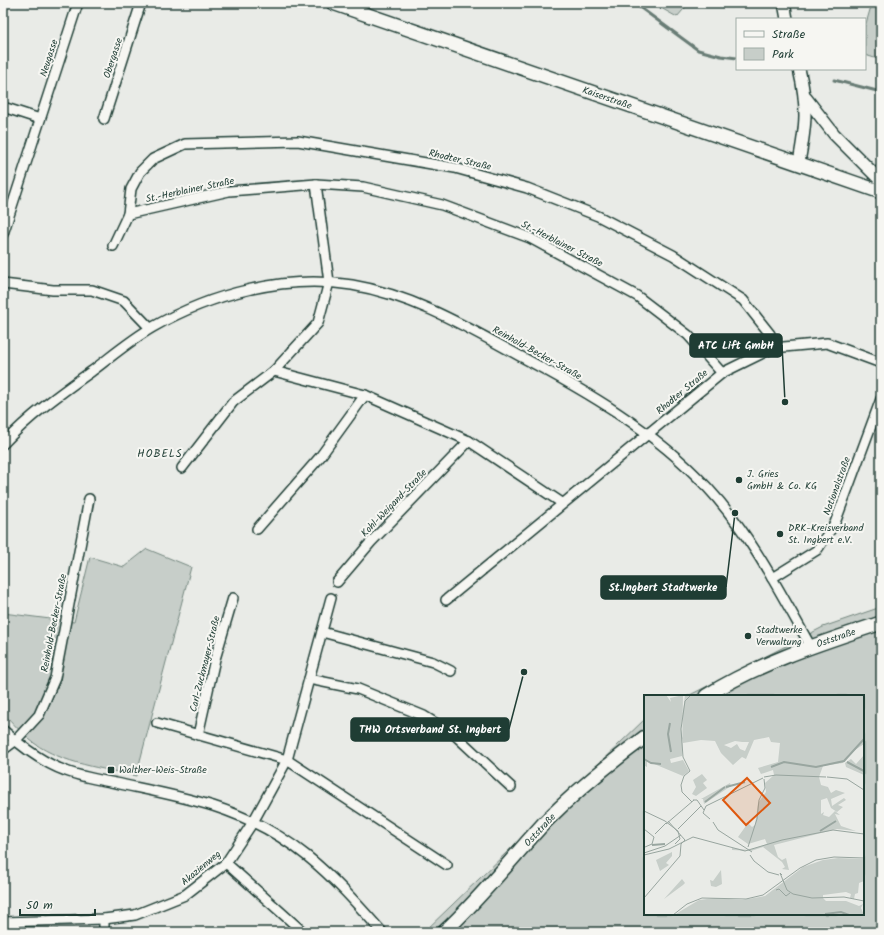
<svg xmlns="http://www.w3.org/2000/svg" width="884" height="935" font-family="Kalam,sans-serif">
  <style>
    .green { fill: #c7cec9; stroke: #73867e }
    .lines { fill: none; stroke-linecap: round; stroke-linejoin: round }
    .stream { stroke: #687c75; stroke-width: 3 }
    .minor-casing { stroke: #1f3d34; stroke-width: 12 }
    .tertiary-casing { stroke: #1f3d34; stroke-width: 14 }
    .secondary-casing { stroke: #1f3d34; stroke-width: 16 }
    .minor { stroke: #f6f6f2; stroke-width: 9 }
    .tertiary { stroke: #f6f6f2; stroke-width: 11 }
    .secondary { stroke: #f6f6f2; stroke-width: 13 }
    .poi-dot { fill: #1f3d34; stroke: #f6f6f2; stroke-width: 1.5 }
    .labels { text-anchor: middle; dominant-baseline: central; stroke-width: 4; stroke-linejoin: round; paint-order: stroke }
    .street-label { font-size: 10px; fill: #1f3d34; stroke: #f6f6f2 }
    .poi-label { font-size: 10px; fill: #1f3d34; stroke: #f6f6f2; text-anchor: start }
    .neighbourhood-label { font-size: 11px; letter-spacing: 1px; fill: #1f3d34; stroke: #f6f6f2 }
    .inset-river { fill: none; stroke: #99a6a0; stroke-width: 2 }
    .inset-road { fill: none; stroke: #98a59f; stroke-width: 1 }
    .view { fill: #de580e; fill-opacity: 0.15; stroke: #de580e; stroke-width: 2 }
    .inset-edge { fill: none; stroke: #1f3d34; stroke-width: 2 }
    .leader { fill: none; stroke: #1f3d34; stroke-width: 1.5 }
    .callout-dot { fill: #1f3d34; stroke: #f6f6f2; stroke-width: 1.5 }
    .callout { fill: #1f3d34; stroke: #1f3d34; stroke-width: 1.5 }
    .callout-label { font-size: 11px; text-anchor: middle; font-weight: bold; fill: #fff }
  </style>
  <rect width="100%" height="100%" fill="#e9ebe7"/>
  <filter id="ink" filterUnits="userSpaceOnUse"><feTurbulence type="fractalNoise" baseFrequency=".025" numOctaves="2"/><feDisplacementMap in="SourceGraphic" scale="8" xChannelSelector="R" yChannelSelector="G"/><feConvolveMatrix kernelMatrix="1 2 1 2 8 2 1 2 1" color-interpolation-filters="sRGB"/></filter>
  <g filter="url(#ink)">
    <g class="green">
      <path d="M 652,3 L 689,3 L 677,17 Z"/>
      <path d="M 872,3 L 881,3 L 881,60 L 865,55 L 865,27 Z"/>
      <path d="M 147,549 L 191,567 L 136,776 C 103,768 63,764 34,743 C 23,735 13,723 3,713 L 3,613 L 74,622 L 90,557 L 124,567 Z"/>
      <path d="M 881,607 L 881,932 L 424,932 L 645,719 L 645,914 L 863,914 L 863,696 L 688,696 L 823,627 Z"/>
      <path d="M 58,929 L 58,932 L 3,932 L 3,931 Z"/>
    </g>
    <g class="lines">
      <g class="stream">
        <path d="M 634,3 L 698,50 L 721,56 L 737,58"/>
        <path d="M 834,80 L 881,92"/>
      </g>
      <defs>
        <g id="minor">
          <path d="M 3,107 L 40,119"/>
          <path d="M 104,119 L 141,3"/>
          <path d="M 128,214 L 131,189 L 140,172 L 153,159 L 185,144 L 298,141 L 455,168 L 527,188 L 598,216 L 673,255 L 743,300 L 770,334 L 773,348 L 722,373 L 446,600"/>
          <path d="M 3,234 L 78,3"/>
          <path d="M 113,246 L 128,214 L 229,191 L 316,184 L 363,187 L 442,205 L 530,238 L 637,296 L 688,335 L 722,373"/>
          <path d="M 3,284 L 53,290 L 92,290 L 124,301 L 150,328"/>
          <path d="M 773,348 L 827,343 L 881,363"/>
          <path d="M 274,371 L 365,395 L 469,441"/>
          <path d="M 3,444 C 29,416 61,393 92,371 C 112,356 132,339 153,327 C 211,294 285,274 352,285 C 412,295 465,326 518,355 C 586,391 654,430 707,487 C 750,533 780,592 811,647"/>
          <path d="M 182,468 L 233,402 L 274,371 L 318,323 L 329,282 L 316,184"/>
          <path d="M 257,529 L 320,457 L 365,395"/>
          <path d="M 772,578 L 817,550 L 835,523 L 881,399"/>
          <path d="M 337,582 L 371,542 L 469,441 L 562,503"/>
          <path d="M 322,632 L 433,662 L 451,671"/>
          <path d="M 309,679 L 358,689 L 424,716 L 455,735 L 511,787"/>
          <path d="M 157,723 L 287,760 L 447,865"/>
          <path d="M 3,730 C 21,746 43,763 66,771 C 82,777 99,780 116,783 C 148,790 181,796 213,806 C 291,831 330,873 382,932"/>
          <path d="M 198,735 L 215,659 L 233,598"/>
          <path d="M 3,750 L 15,741 L 39,715 L 55,678 L 89,499"/>
          <path d="M 226,863 L 303,932"/>
          <path d="M 3,922 L 104,919 L 135,915 L 185,895 L 226,863 L 253,822 L 287,760 L 331,598"/>
          <path d="M 104,932 L 104,919"/>
        </g>
        <g id="tertiary">
          <path d="M 784,3 L 787,19"/>
          <path d="M 806,98 L 834,134 L 881,181"/>
          <path d="M 799,162 C 806,125 808,106 799,69"/>
        </g>
        <g id="secondary">
          <path d="M 333,3 L 881,192"/>
          <path d="M 706,696 C 760,662 821,643 881,623"/>
          <path d="M 444,932 C 481,898 511,859 545,822 C 576,791 610,763 645,737"/>
        </g>
      </defs>
      <use href="#minor" class="minor-casing"/>
      <use href="#tertiary" class="tertiary-casing"/>
      <use href="#secondary" class="secondary-casing"/>
      <use href="#minor" class="minor"/>
      <use href="#tertiary" class="tertiary"/>
      <use href="#secondary" class="secondary"/>
    </g>
  </g>
  <g class="poi-dot">
    <circle cx="739" cy="480" r="4"/>
    <circle cx="780" cy="534" r="4"/>
    <circle cx="748" cy="636" r="4"/>
    <rect x="107" y="766" width="8" height="8" rx="2"/>
  </g>
  <g class="labels">
    <g class="street-label">
      <text transform="translate(49 58) rotate(-72)">Neugasse</text>
      <text transform="translate(113 58) rotate(-72)">Obergasse</text>
      <text transform="translate(607 98) rotate(19)">Kaiserstraße</text>
      <text transform="translate(460 160) rotate(13)">Rhodter Straße</text>
      <text transform="translate(190 190) rotate(-12)">St.-Herblainer Straße</text>
      <text transform="translate(562 244) rotate(27)">St.-Herblainer Straße</text>
      <text transform="translate(537 353) rotate(29)">Reinhold-Becker-Straße</text>
      <text transform="translate(682 392) rotate(-40)">Rhodter Straße</text>
      <text transform="translate(837 486) rotate(-70)">Nationalstraße</text>
      <text transform="translate(394 503) rotate(-46)">Kohl-Weigand-Straße</text>
      <text transform="translate(54 623) rotate(-79)">Reinhold-Becker-Straße</text>
      <text transform="translate(836 638) rotate(-19)">Oststraße</text>
      <text transform="translate(205 664) rotate(-76)">Carl-Zuckmayer-Straße</text>
      <text transform="translate(540 830) rotate(-47)">Oststraße</text>
      <text transform="translate(201 868) rotate(-40)">Akazienweg</text>
    </g>
    <g class="poi-label">
      <text x="747" y="474">J. Gries<tspan x="747" dy="12">GmbH &amp; Co. KG</tspan></text>
      <text x="788" y="528">DRK-Kreisverband<tspan x="788" dy="12">St. Ingbert e.V.</tspan></text>
      <text x="756" y="630">Stadtwerke<tspan x="756" dy="12">Verwaltung</tspan></text>
      <text x="119" y="770">Walther-Weis-Straße</text>
    </g>
    <g class="neighbourhood-label">
      <text x="160" y="454">HOBELS</text>
    </g>
  </g>
  <g transform="translate(644 695)">
    <rect width="220" height="220" fill="#e9ebe7"/>
    <path d="M 0,0 L 22,0 L 27,7 L 26,3 L 39,0 L 38,61 L 26,64 L 27,68 L 39,65 L 45,76 L 39,81 L 3,66 L 3,72 L 1,71 ZM 41,0 L 220,0 L 220,49 L 205,59 L 199,68 L 179,71 L 175,82 L 177,90 L 184,92 L 187,98 L 192,95 L 201,98 L 187,104 L 188,111 L 200,103 L 202,105 L 194,110 L 199,112 L 193,117 L 187,113 L 183,103 L 177,105 L 177,119 L 180,117 L 179,120 L 185,122 L 191,116 L 196,120 L 191,119 L 197,131 L 212,136 L 193,134 L 130,150 L 134,162 L 138,165 L 142,163 L 145,175 L 138,174 L 141,172 L 138,167 L 119,152 L 107,156 L 88,155 L 88,153 L 105,155 L 123,149 L 121,144 L 104,149 L 94,142 L 104,128 L 108,132 L 111,130 L 114,108 L 122,97 L 121,88 L 130,80 L 129,75 L 117,79 L 114,73 L 134,67 L 136,48 L 127,47 L 125,42 L 110,45 L 102,64 L 98,62 L 89,70 L 77,58 L 71,46 L 57,45 L 39,48 L 37,34 ZM 91,46 L 98,47 L 105,47 L 101,56 L 96,54 L 93,49 L 87,53 L 80,50 ZM 220,60 L 220,80 L 202,72 L 201,68 L 207,64 L 212,69 ZM 58,79 L 63,85 L 59,88 L 63,93 L 52,101 L 48,99 L 52,92 L 49,85 ZM 86,88 L 87,91 L 60,109 L 59,104 L 57,104 ZM 28,157 L 28,161 L 22,168 L 25,170 L 16,176 L 12,165 ZM 194,163 L 220,164 L 220,186 L 215,188 L 214,198 L 211,199 L 210,204 L 206,203 L 207,199 L 202,197 L 179,200 L 179,203 L 182,206 L 202,206 L 215,211 L 219,209 L 217,213 L 220,220 L 30,220 L 55,205 L 71,203 L 98,205 L 121,201 L 159,172 L 179,165 ZM 77,175 L 78,189 L 72,192 L 67,191 L 66,185 L 69,186 ZM 38,184 L 41,188 L 39,190 L 20,204 Z" fill="#c7cec9" fill-rule="evenodd"/>
    <path class="inset-river" d="M 26,28 L 24,39 L 27,57M 0,64 L 7,68 L 17,69M 203,67 L 220,76M 127,72 L 140,67 L 172,72 L 200,66 L 220,44M 82,92 L 101,87M 61,107 L 81,92M 176,136 L 192,126M 8,150 L 21,149M 181,219 L 197,217 L 205,220"/>
    <path class="inset-road" d="M 47,0 L 41,6 L 37,34 L 39,62 L 46,76 L 40,81 L 37,90 L 38,97 L 48,107M 120,82 L 132,80 L 182,82M 183,82 L 203,84 L 220,95M 49,105 L 53,105 L 60,115M 0,116 L 21,126 L 34,136 L 36,144 L 31,149M 66,124 L 59,118 L 62,111 L 119,83M 69,127 L 74,135 L 108,157M 22,129 L 50,105M 0,134 L 10,142 L 8,149 L 1,152M 34,134 L 57,111M 11,139 L 22,128M 104,152 L 113,124 L 115,105 L 121,93 L 120,84M 0,158 L 21,151 L 37,140M 0,160 L 25,154 L 49,142 L 101,156 L 138,145 L 189,135 L 220,139M 106,160 L 110,166 L 124,177 L 135,180M 138,180 L 136,178 L 143,195 L 149,199 L 168,203 L 200,202 L 220,206M 132,195 L 135,194 L 142,201 L 146,198M 0,203 L 36,161 L 37,149 L 41,145 L 24,126M 29,220 L 43,209 L 58,203 L 102,204 L 119,200 L 156,173 L 172,165 L 190,162 L 220,163"/>
    <path class="view" d="M 103,83 L 126,108 L 102,130 L 79,105 Z"/>
    <rect width="220" height="220" class="inset-edge"/>
  </g>
  <path class="leader" d="M785 402L782 345M735 513L726 587M524 672L509 729"/>
  <g class="callout-dot">
    <circle cx="785" cy="402" r="4"/>
    <circle cx="735" cy="513" r="4"/>
    <circle cx="524" cy="672" r="4"/>
  </g>
  <g class="callout">
    <rect x="690" y="334" width="92" height="23" rx="4"/>
    <rect x="601" y="576" width="125" height="23" rx="4"/>
    <rect x="351" y="718" width="158" height="23" rx="4"/>
  </g>
  <g class="callout-label">
    <text x="736" y="349">ATC Lift GmbH</text>
    <text x="663" y="591">St.Ingbert Stadtwerke</text>
    <text x="430" y="733">THW Ortsverband St. Ingbert</text>
  </g>
  <rect width="884" height="935" fill="none" stroke="#f6f6f2" stroke-width="16"/>
  <rect x="8" y="8" width="868" height="919" fill="none" stroke="#1f3d34" stroke-width="1.5" filter="url(#ink)"/>
  <rect x="736" y="18" width="130" height="52" fill="#f6f6f2" stroke="#a0aca6"/>
  <rect x="744" y="31" width="20" height="6" fill="#f6f6f2" stroke="#a0aca6"/>
  <text x="772" y="38" font-size="12" fill="#1f3d34">Straße</text>
  <rect x="744" y="48" width="20" height="12" fill="#c7cec9" stroke="#a0aca6"/>
  <text x="772" y="58" font-size="12" fill="#1f3d34">Park</text>
  <path d="M20 909v6h75v-6" fill="none" stroke="#1f3d34" stroke-width="2"/>
  <text x="26" y="909" font-size="12" fill="#1f3d34" stroke="#f6f6f2" stroke-width="3" paint-order="stroke">50 m</text>
</svg>
